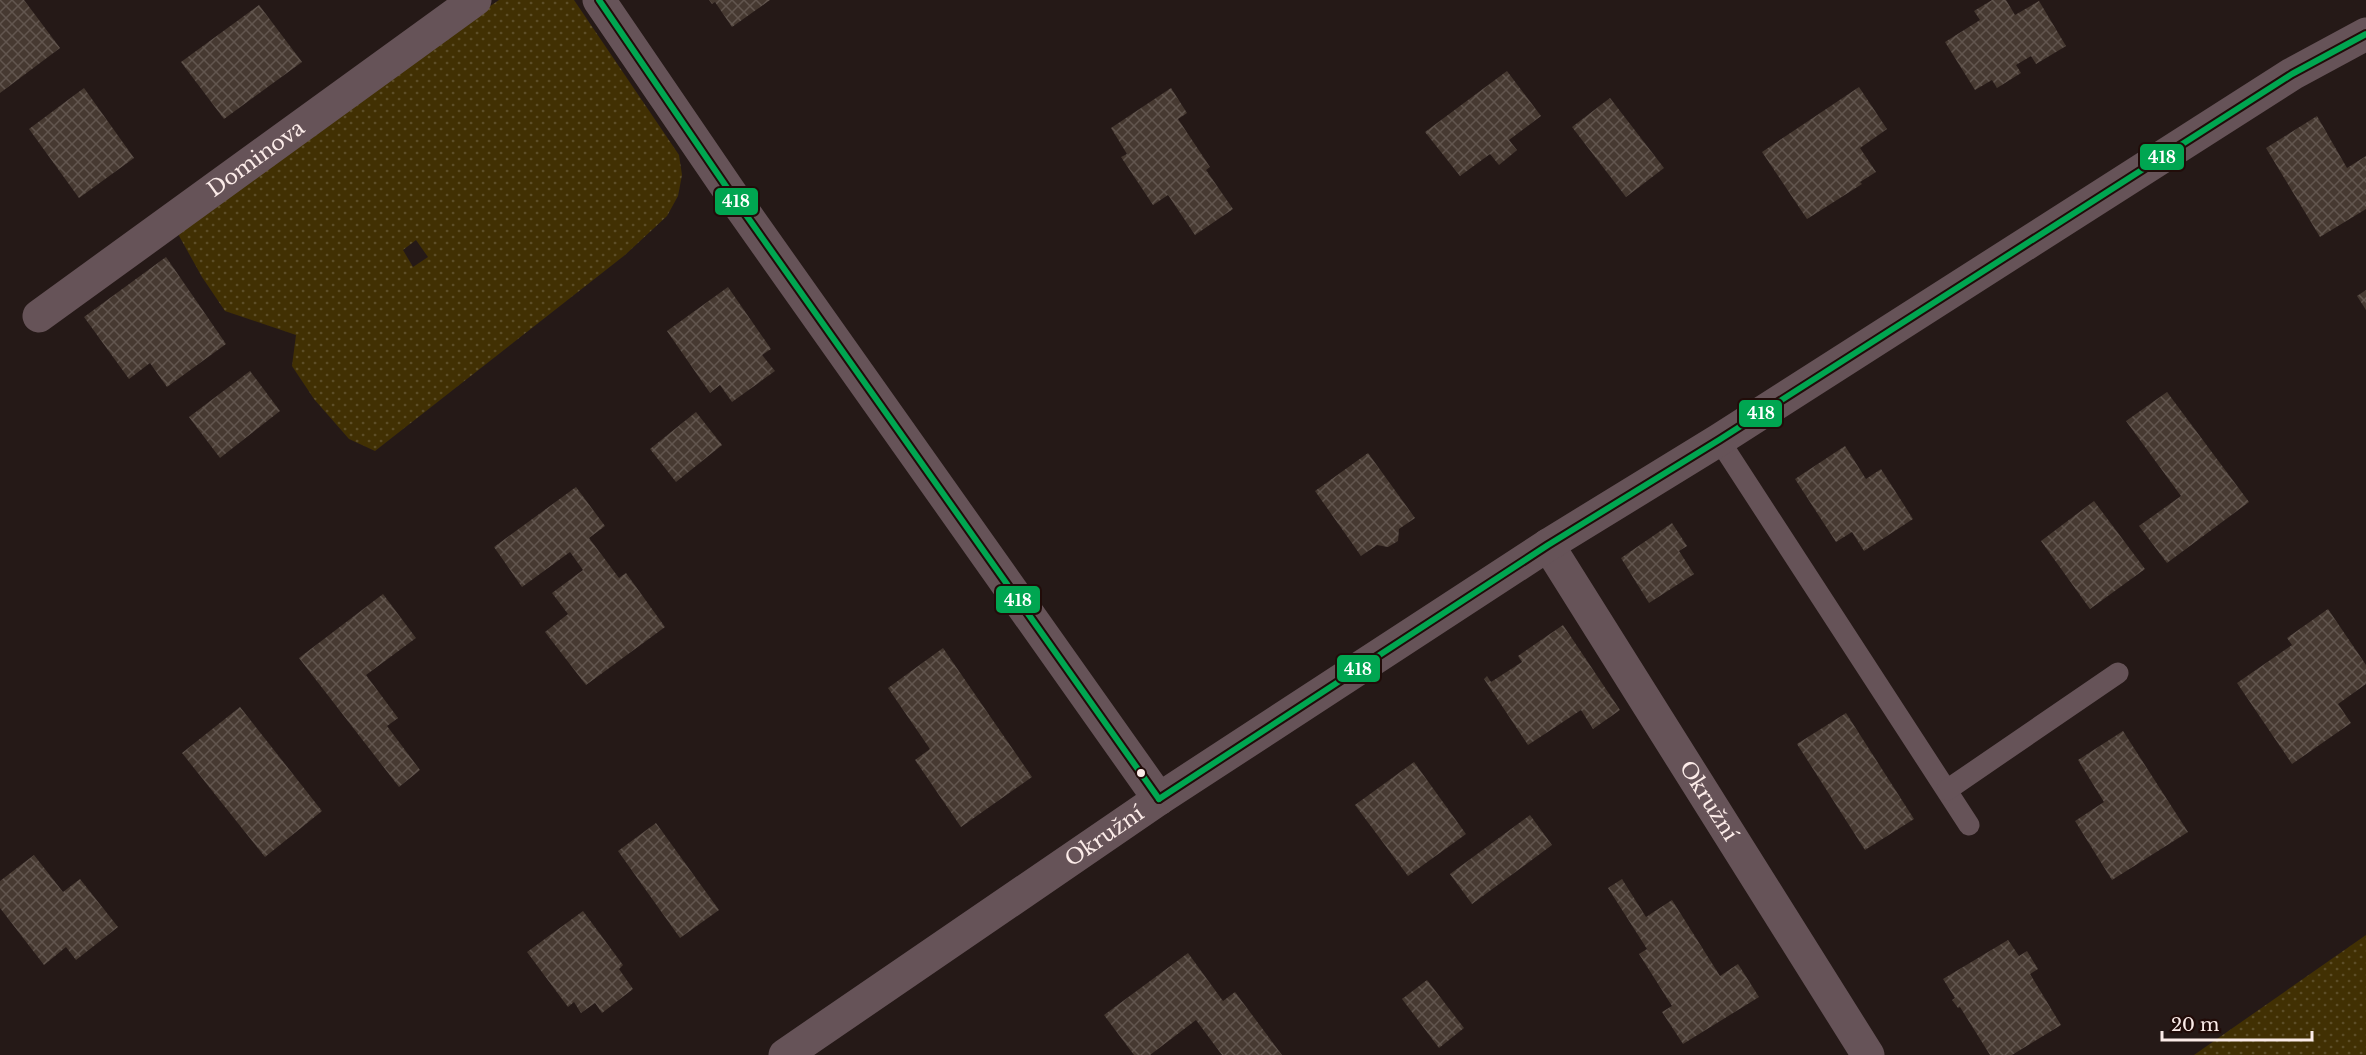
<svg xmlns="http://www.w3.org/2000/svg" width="2366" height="1055" font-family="'Libre Baskerville',serif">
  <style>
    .grass { fill: url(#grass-dots); fill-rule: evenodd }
    .building { fill: url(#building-cross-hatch) }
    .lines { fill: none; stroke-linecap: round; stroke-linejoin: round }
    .lane { stroke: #665358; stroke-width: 21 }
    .street { stroke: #665358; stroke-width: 33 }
    .bus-1-casing { stroke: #210c09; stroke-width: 10 }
    .bus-1 { stroke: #00a651; stroke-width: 6 }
    .bus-dot { fill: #fbebe8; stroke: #210c09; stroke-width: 2 }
    .labels { text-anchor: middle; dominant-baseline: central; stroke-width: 5; stroke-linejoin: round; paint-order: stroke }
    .street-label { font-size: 21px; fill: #fbebe8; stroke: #210c09 }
    .line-badge { stroke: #210c09; stroke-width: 2 }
    .badge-label { font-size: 16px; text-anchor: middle; font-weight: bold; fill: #fff }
  </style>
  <defs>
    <pattern id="grass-dots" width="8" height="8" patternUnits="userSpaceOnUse" patternTransform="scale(1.5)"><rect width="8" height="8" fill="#413003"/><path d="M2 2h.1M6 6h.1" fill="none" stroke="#5d4e28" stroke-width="1.8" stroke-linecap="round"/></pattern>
    <pattern id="building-cross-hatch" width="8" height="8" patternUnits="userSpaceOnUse" patternTransform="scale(1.5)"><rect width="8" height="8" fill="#463931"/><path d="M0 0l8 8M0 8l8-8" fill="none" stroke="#62564f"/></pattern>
  </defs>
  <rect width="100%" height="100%" fill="#251917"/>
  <g class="grass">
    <path d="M 499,0 L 574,0 L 679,155 L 682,175 L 678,196 L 667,216 L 625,255 L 375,451 L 349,439 L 314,399 L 292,366 L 296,335 L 225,311 L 202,277 L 173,225 ZM 416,240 L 428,257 L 413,267 L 403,250 Z"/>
    <path d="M 2366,935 L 2366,1055 L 2194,1055 Z"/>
  </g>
  <g class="building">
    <path d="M 0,0 L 24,0 L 60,48 L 0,93 Z"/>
    <path d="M 709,0 L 770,0 L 732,27 L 715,2 L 712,4 Z"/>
    <path d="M 1992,0 L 2006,0 L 2015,15 L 2039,1 L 2066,46 L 2036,64 L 2031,56 L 2016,65 L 2021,73 L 1997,88 L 1992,80 L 1975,90 L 1945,42 L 1980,20 L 1974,11 Z"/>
    <path d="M 259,5 L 302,62 L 224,119 L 181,62 Z"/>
    <path d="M 1507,71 L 1541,116 L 1509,140 L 1517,150 L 1499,165 L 1490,154 L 1460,176 L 1425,132 Z"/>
    <path d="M 1859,87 L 1887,129 L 1860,148 L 1876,172 L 1860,182 L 1862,184 L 1807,219 L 1762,152 Z"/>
    <path d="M 84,88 L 134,158 L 79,198 L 29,129 Z"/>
    <path d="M 1171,88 L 1187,113 L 1178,119 L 1210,167 L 1206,170 L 1233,209 L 1195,235 L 1168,195 L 1153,205 L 1121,157 L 1127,154 L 1111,128 Z"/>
    <path d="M 1610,98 L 1664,168 L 1626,197 L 1572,127 Z"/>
    <path d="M 2317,116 L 2347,168 L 2366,156 L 2366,209 L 2320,237 L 2266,148 Z"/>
    <path d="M 166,257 L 226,344 L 167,387 L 150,363 L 129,379 L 84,317 Z"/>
    <path d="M 728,287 L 771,349 L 762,355 L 775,371 L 732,402 L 720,385 L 710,393 L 667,331 Z"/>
    <path d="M 2366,290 L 2366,310 L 2357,296 Z"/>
    <path d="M 250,371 L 280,411 L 220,458 L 189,417 Z"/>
    <path d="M 2167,392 L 2249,502 L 2167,563 L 2139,526 L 2181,496 L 2126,421 Z"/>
    <path d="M 696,412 L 722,445 L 676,482 L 650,449 Z"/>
    <path d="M 1845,446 L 1866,479 L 1881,469 L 1913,519 L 1864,551 L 1852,532 L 1836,542 L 1795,479 Z"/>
    <path d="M 1368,453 L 1415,518 L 1399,529 L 1398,541 L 1388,547 L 1377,545 L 1361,556 L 1315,491 Z"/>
    <path d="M 576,487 L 605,526 L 589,538 L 619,578 L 626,573 L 665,627 L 586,685 L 545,632 L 568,614 L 552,593 L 583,570 L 570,552 L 522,587 L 494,547 Z"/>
    <path d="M 2094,501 L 2145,569 L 2090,609 L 2041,541 Z"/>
    <path d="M 1672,523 L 1687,546 L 1679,551 L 1694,574 L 1649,603 L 1621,558 Z"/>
    <path d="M 383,594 L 416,638 L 366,675 L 398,718 L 387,726 L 420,770 L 399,787 L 299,658 Z"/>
    <path d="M 2328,609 L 2366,665 L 2366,684 L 2338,704 L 2351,723 L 2292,764 L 2237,683 L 2292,645 L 2287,638 Z"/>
    <path d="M 1563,625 L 1620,710 L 1593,729 L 1581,710 L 1528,745 L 1484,679 L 1487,676 L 1491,682 L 1522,662 L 1518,656 Z"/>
    <path d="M 943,648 L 1032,777 L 961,827 L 915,760 L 930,749 L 888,688 Z"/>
    <path d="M 240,707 L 322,811 L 265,857 L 182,753 Z"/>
    <path d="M 1846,713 L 1914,819 L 1865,850 L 1797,744 Z"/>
    <path d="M 2123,731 L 2188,832 L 2112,880 L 2075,821 L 2104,802 L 2078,760 Z"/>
    <path d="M 1414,762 L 1466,834 L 1408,876 L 1355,805 Z"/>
    <path d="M 1530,815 L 1552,845 L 1472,904 L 1450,874 Z"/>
    <path d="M 656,823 L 719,910 L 680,938 L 618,851 Z"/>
    <path d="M 34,855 L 63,892 L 80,879 L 118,927 L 76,960 L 66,947 L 44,965 L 0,908 L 0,881 Z"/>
    <path d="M 1622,879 L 1646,917 L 1672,900 L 1720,976 L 1738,964 L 1759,997 L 1683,1044 L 1662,1012 L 1672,1006 L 1639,954 L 1647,949 L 1608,888 Z"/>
    <path d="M 583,911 L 623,965 L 619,969 L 633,989 L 602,1013 L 595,1003 L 581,1013 L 574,1002 L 568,1007 L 527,952 Z"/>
    <path d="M 2008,940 L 2019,956 L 2027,951 L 2038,969 L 2030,974 L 2061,1025 L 2012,1055 L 1990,1055 L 1960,1007 L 1958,1008 L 1952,1000 L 1955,998 L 1943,979 Z"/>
    <path d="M 1188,953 L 1223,1001 L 1235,992 L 1282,1055 L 1222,1055 L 1196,1020 L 1150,1055 L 1134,1055 L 1104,1015 Z"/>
    <path d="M 1427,980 L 1464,1028 L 1439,1048 L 1402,999 Z"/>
  </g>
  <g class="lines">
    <g class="lane">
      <path d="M 1719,440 L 1969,825"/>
      <path d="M 1947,790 L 2118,673"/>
    </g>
    <g class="street">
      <path d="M 599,0 L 734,198 L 1159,799"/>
      <path id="s1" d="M 39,316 L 475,0"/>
      <path id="s2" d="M 1548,545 L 1868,1055"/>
      <path id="s3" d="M 785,1055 L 1159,799 L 1548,545 L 1719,440 L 2292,74 L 2366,34"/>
    </g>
    <defs>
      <g id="bus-1">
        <path d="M 599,0 L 734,198 L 1159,799"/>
        <path d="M 1159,799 L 1548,545 L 1719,440 L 2292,74 L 2366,34"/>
      </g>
    </defs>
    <use href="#bus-1" class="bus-1-casing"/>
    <use href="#bus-1" class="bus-1"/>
  </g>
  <circle class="bus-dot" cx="1141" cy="773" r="5"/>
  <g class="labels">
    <g class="street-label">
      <text stroke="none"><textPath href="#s1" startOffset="268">Dominova</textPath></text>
      <text stroke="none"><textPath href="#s2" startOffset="302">Okružní</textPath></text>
      <text stroke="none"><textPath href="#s3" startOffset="387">Okružní</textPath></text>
    </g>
  </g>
  <g class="line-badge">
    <rect x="2139" y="143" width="46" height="28" rx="6" fill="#00a651"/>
    <rect x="714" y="187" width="45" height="29" rx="6" fill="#00a651"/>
    <rect x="1738" y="399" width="45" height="29" rx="6" fill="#00a651"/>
    <rect x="995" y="585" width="46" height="29" rx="6" fill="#00a651"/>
    <rect x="1336" y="654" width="45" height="29" rx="6" fill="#00a651"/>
  </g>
  <g class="badge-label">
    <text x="2162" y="163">418</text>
    <text x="736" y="207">418</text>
    <text x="1761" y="419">418</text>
    <text x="1018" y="606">418</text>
    <text x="1358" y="675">418</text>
  </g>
  <path d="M2162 1031v9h150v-9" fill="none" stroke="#fbebe8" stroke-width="3"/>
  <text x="2171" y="1031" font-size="18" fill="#fbebe8" stroke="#210c09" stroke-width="4.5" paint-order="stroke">20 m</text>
</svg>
